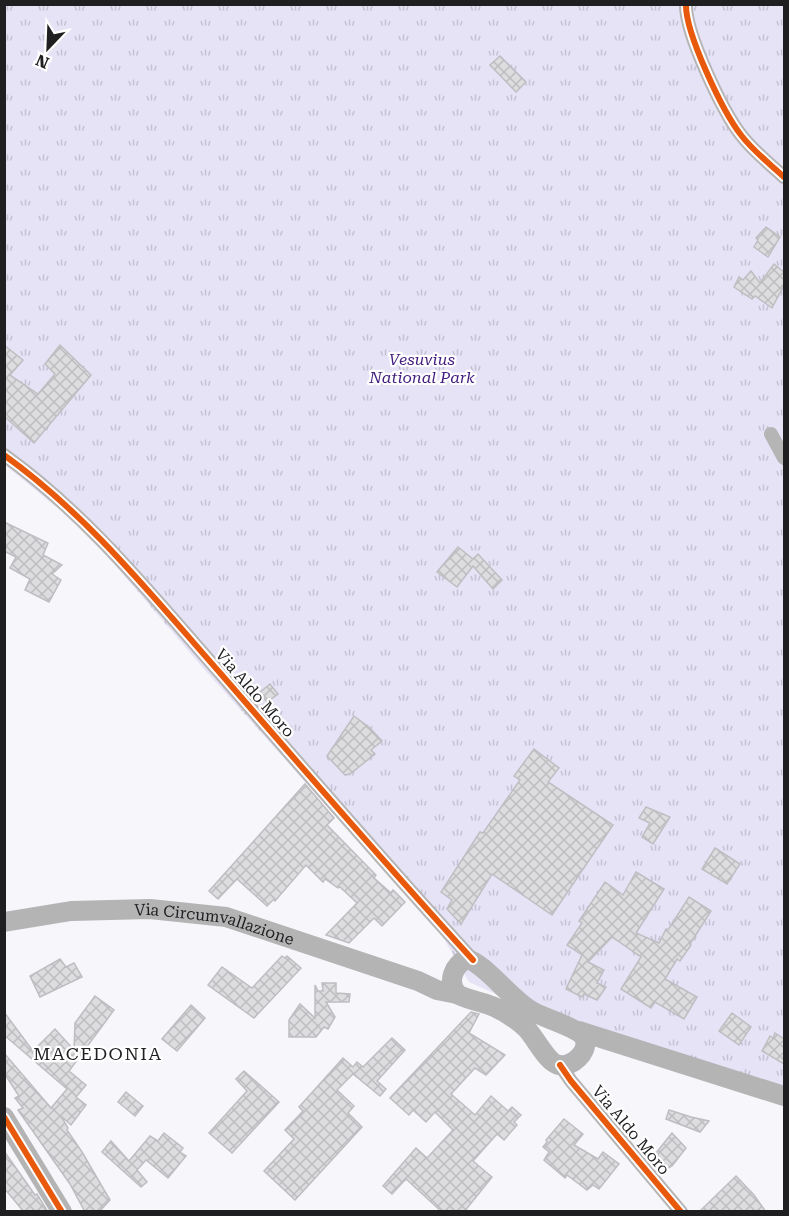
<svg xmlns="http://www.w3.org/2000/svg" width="789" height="1216" font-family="'Roboto Serif',serif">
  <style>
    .grass { fill: url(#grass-tufts) }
    .building { fill: url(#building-cross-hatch); stroke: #bebec2; stroke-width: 1.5 }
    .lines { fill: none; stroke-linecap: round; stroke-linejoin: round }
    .street { stroke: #b5b5b5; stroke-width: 14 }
    .secondary { stroke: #b4b4b5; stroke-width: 20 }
    .cycleway-casing { stroke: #fff; stroke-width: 10 }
    .cycleway { stroke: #e8590c; stroke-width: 6 }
    .labels { text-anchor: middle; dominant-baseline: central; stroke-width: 4.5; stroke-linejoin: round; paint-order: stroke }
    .park-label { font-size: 16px; font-style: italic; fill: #421d7f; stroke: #fff }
    .street-label { font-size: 16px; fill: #1f1e21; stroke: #fff }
    .neighbourhood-label { font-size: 18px; letter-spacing: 1.5px; fill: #1f1e21; stroke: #fff }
  </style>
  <defs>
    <pattern id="grass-tufts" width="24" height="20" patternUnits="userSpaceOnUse" patternTransform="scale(1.5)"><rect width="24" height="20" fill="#e6e3f7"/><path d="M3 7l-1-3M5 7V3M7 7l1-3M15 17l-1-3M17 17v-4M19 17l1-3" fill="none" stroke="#c5c2d3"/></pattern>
    <pattern id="building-cross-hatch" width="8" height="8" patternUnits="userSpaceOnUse" patternTransform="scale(1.5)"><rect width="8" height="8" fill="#dddde0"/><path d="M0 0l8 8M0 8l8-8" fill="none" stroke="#bdbdc0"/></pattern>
  </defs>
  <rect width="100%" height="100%" fill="#f6f6fb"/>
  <path class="grass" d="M 4,5 L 784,5 L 784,1105 L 621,1051 L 469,982 L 440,932 L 203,668 L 87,532 L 5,465 Z"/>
  <g class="building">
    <path d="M 500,56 L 526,82 L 516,92 L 490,65 Z"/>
    <path d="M 766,227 L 780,237 L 768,257 L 754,247 L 758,240 L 756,238 Z"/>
    <path d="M 774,264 L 784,272 L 784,285 L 772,308 L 755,296 L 752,299 L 734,287 L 739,277 L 743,280 L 751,271 L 760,283 Z"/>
    <path d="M 4,345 L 23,360 L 10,375 L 38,394 L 55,374 L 45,364 L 60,345 L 91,375 L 34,443 L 4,416 Z"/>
    <path d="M 4,522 L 48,543 L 43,555 L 62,565 L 52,574 L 61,580 L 49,602 L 25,590 L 30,579 L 10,568 L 16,557 L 4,551 Z"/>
    <path d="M 458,547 L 473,559 L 478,554 L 502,580 L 493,589 L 473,566 L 457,587 L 437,572 Z"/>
    <path d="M 270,684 L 278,694 L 267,702 L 259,693 Z"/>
    <path d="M 354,716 L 370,728 L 382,741 L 371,750 L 375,754 L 350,774 L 345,775 L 327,756 Z"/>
    <path d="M 534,749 L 559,768 L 548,782 L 613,825 L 552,915 L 492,874 L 461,924 L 447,909 L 452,900 L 441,892 L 480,832 L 483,833 L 520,780 L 514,776 Z"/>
    <path d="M 305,784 L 334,818 L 327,825 L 376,875 L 374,878 L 391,893 L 393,890 L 405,902 L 382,926 L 374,918 L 349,943 L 326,935 L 357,903 L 340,887 L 338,888 L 325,879 L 323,882 L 306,865 L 275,901 L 274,899 L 267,906 L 237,879 L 218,899 L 209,891 Z"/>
    <path d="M 646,807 L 670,817 L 653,844 L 642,837 L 650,823 L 639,818 Z"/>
    <path d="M 715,848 L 740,864 L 727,884 L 702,869 Z"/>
    <path d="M 636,872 L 664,889 L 636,933 L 659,943 L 666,929 L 668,930 L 689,897 L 711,911 L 690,944 L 691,945 L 680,961 L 677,959 L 665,979 L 697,997 L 684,1019 L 655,1002 L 651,1008 L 621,989 L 641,957 L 612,937 L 588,962 L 604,970 L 597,983 L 606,987 L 597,1000 L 584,994 L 582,997 L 566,989 L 582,955 L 567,945 L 582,923 L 579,921 L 605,882 L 623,895 Z"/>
    <path d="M 282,956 L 285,958 L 287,956 L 301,968 L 254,1018 L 208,985 L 222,967 L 252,988 Z"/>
    <path d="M 60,959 L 66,967 L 74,963 L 82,977 L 40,997 L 30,976 Z"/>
    <path d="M 322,983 L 336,983 L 336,993 L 350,994 L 349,1002 L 326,1002 L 335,1017 L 328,1029 L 324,1027 L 316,1037 L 289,1037 L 289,1020 L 300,1004 L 315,1018 L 315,985 L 318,991 L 323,991 Z"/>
    <path d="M 95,996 L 114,1010 L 69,1071 L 86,1085 L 76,1097 L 86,1105 L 71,1125 L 61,1116 L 68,1128 L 67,1130 L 82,1152 L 110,1200 L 99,1212 L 85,1212 L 70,1184 L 18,1110 L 23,1108 L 15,1098 L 19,1096 L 4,1073 L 4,1053 L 51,1108 L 67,1089 L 4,1035 L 4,1012 L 33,1051 L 55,1029 L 74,1050 L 75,1023 Z"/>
    <path d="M 191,1005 L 205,1018 L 177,1051 L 162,1039 Z"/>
    <path d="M 471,1012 L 479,1014 L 469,1033 L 505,1055 L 486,1075 L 475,1068 L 451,1094 L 475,1115 L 491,1096 L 508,1111 L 512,1107 L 521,1115 L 514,1122 L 517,1125 L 504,1140 L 497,1134 L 473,1161 L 492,1177 L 464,1212 L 442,1212 L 406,1179 L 392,1194 L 383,1186 L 416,1148 L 427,1158 L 453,1130 L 435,1112 L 426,1122 L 413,1110 L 409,1115 L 390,1098 Z"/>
    <path d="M 732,1013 L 751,1027 L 739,1045 L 719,1031 Z"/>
    <path d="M 775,1033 L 784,1039 L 784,1064 L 762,1051 L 770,1036 L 773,1038 Z"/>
    <path d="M 392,1038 L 405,1050 L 377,1081 L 386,1089 L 380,1096 L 353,1074 L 337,1090 L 354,1106 L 348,1113 L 362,1127 L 295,1200 L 264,1171 L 294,1139 L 285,1130 L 303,1111 L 299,1107 L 343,1058 L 353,1067 L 357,1062 L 363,1067 Z"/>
    <path d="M 244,1071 L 279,1102 L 232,1153 L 209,1133 L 247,1091 L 236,1079 Z"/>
    <path d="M 126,1092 L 143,1106 L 135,1116 L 118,1102 Z"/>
    <path d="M 669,1110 L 691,1117 L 709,1121 L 700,1132 L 666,1119 Z"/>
    <path d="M 564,1119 L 583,1134 L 574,1145 L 598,1159 L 603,1152 L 619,1164 L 599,1189 L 593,1185 L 587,1190 L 567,1175 L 565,1178 L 544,1160 L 549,1152 L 543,1147 L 547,1142 L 546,1140 Z"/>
    <path d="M 164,1133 L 183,1148 L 180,1152 L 186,1156 L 168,1178 L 146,1160 L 137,1170 L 147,1182 L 141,1187 L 102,1152 L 111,1141 L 129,1161 L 150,1136 L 158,1141 Z"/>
    <path d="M 672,1133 L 686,1148 L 672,1166 L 668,1168 L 656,1153 Z"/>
    <path d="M 4,1151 L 35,1195 L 37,1194 L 48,1212 L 24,1212 L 4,1188 Z"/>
    <path d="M 736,1176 L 754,1195 L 766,1212 L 699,1212 Z"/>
  </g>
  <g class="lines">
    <g class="street">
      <path d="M 686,4 C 685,33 723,112 741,135 C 753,151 770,164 784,177"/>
      <path d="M 771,434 L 784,458"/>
      <path d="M 4,455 C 89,516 153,597 221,674 C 304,770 387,866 473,960"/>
      <path d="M 560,1065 L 571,1081 L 681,1212"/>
    </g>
    <g class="secondary">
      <path id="s1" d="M 4,922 L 71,911 L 150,909 L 226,917 L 418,981 L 437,990 L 457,994"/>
      <path d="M 467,959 C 483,962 511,999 530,1010 C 542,1018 582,1028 585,1040 C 588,1053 572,1067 559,1065 C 547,1063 535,1037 526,1028 C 516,1019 504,1011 492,1006 C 480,1001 468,1000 457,994 C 447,982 453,965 467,959 Z"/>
      <path d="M 579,1031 L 784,1096"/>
      <path d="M 4,1117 L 62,1212"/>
    </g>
    <defs>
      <g id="cycleway">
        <path d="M 686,4 C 685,33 723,112 741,135 C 753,151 770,164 784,177"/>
        <path d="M 4,455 C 89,516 153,597 221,674 C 304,770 387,866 473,960"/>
        <path d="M 560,1065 L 571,1081 L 681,1212"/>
        <path d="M 4,1117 L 62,1212"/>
      </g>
    </defs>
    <use href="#cycleway" class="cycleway-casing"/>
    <use href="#cycleway" class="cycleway"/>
  </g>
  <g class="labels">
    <g class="park-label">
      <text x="422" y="359">Vesuvius<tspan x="422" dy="18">National Park</tspan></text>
    </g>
    <g class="street-label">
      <text transform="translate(255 693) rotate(49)">Via Aldo Moro</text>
      <text stroke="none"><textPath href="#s1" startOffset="213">Via Circumvallazione</textPath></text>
      <text transform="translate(631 1130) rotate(50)">Via Aldo Moro</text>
    </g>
    <g class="neighbourhood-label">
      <text x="98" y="1053">MACEDONIA</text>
    </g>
  </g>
  <rect width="789" height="1216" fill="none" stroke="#1f1e21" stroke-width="12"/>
  <g transform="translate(48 48) rotate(203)" stroke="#ffffff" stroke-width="4.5" paint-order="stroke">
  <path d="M0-4.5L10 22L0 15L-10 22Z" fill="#1f1e21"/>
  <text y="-9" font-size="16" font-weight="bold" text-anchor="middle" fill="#1f1e21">N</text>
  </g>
</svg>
